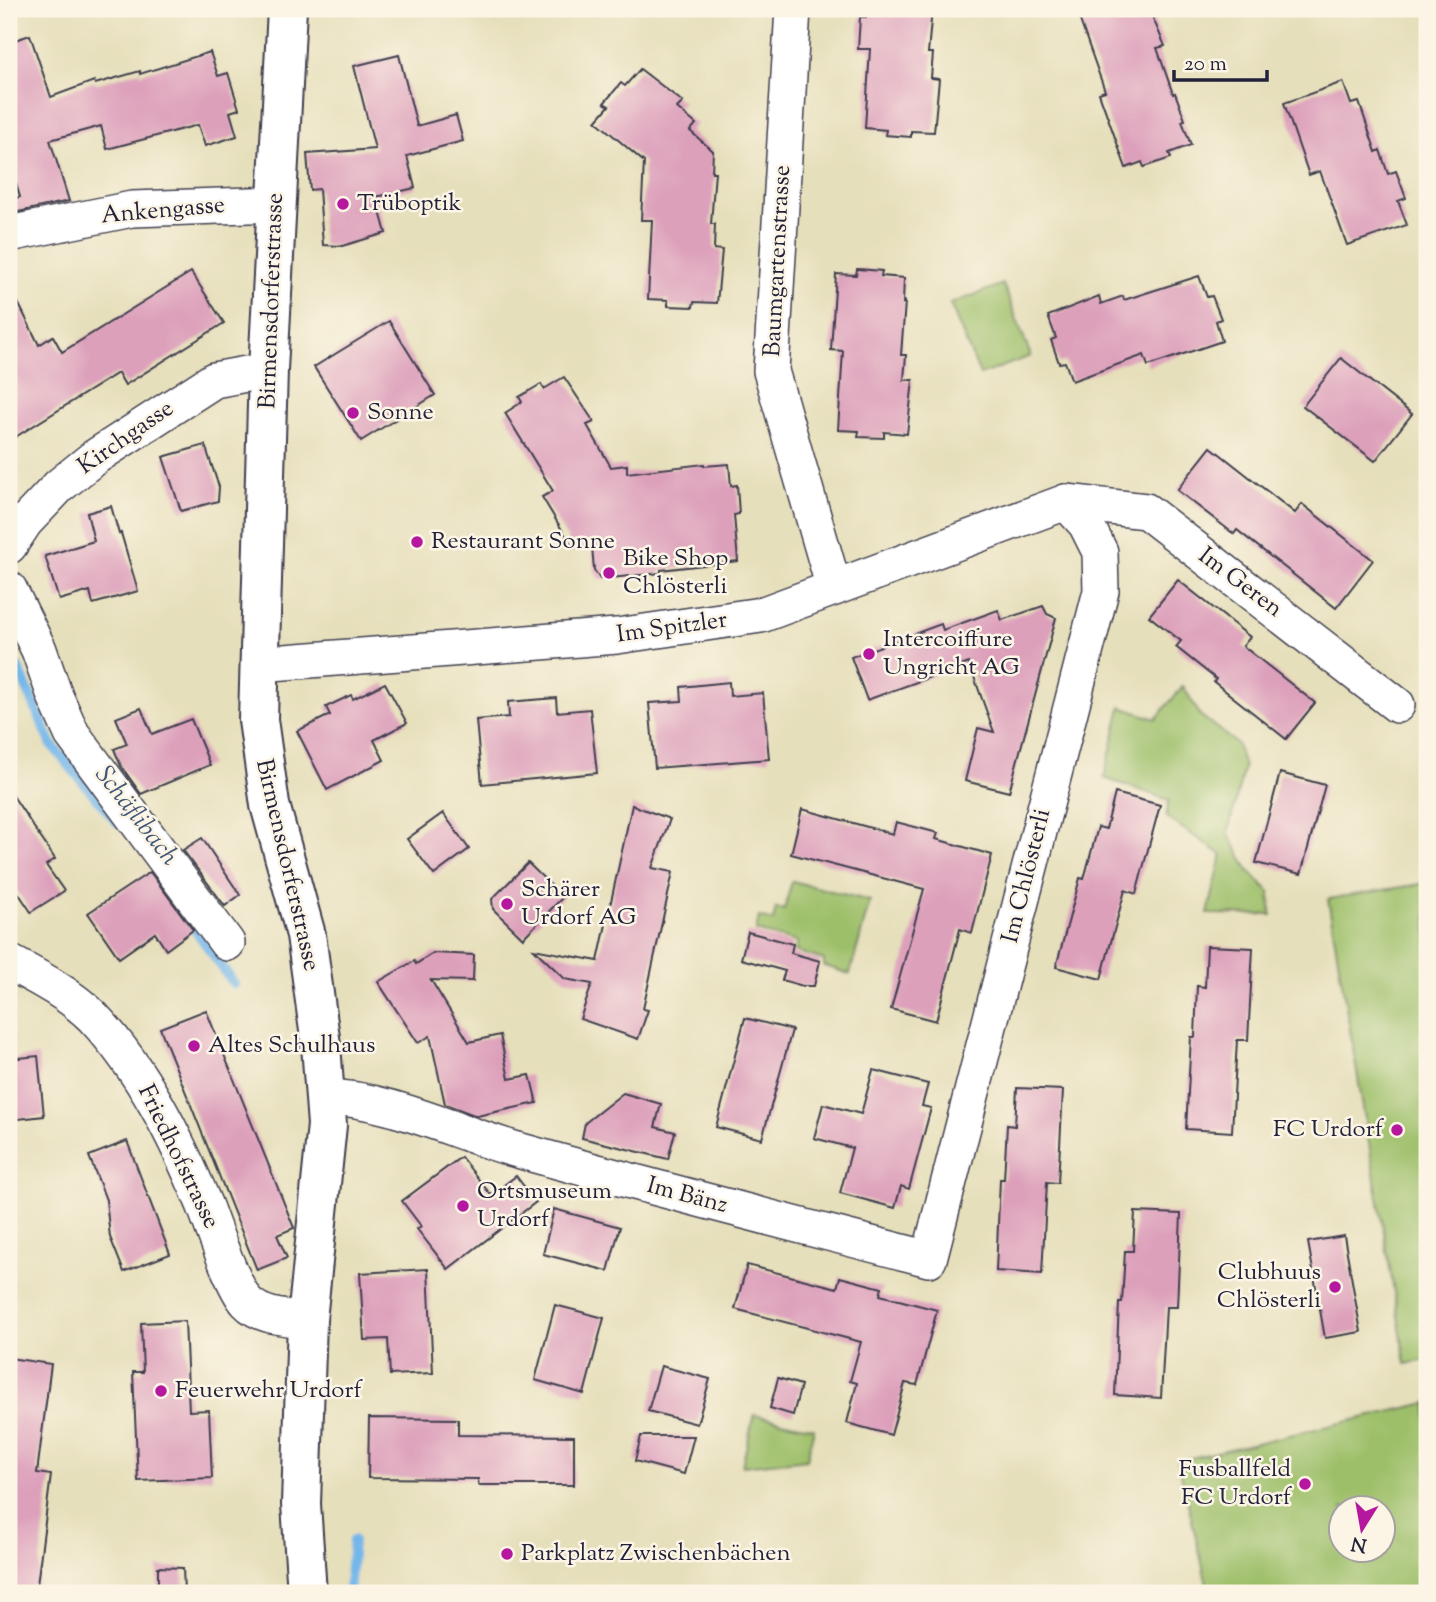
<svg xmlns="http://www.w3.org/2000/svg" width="1436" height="1602" font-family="'Sorts Mill Goudy',serif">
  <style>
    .green { fill: #9dbf69; stroke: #607052; stroke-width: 2; fill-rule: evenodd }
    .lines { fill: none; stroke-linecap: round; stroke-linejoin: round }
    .stream { stroke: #74b7ea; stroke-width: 10 }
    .building { fill: #dda0bb }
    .street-casing { stroke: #3f3e4e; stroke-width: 38 }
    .secondary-casing { stroke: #3f3e4e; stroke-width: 42 }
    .street { stroke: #fff; stroke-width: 35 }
    .secondary { stroke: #fff; stroke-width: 38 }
    .poi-dot { fill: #b5179e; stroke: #fcf5e5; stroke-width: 2.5 }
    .labels { text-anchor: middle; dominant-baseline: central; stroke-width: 5; stroke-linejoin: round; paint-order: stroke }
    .poi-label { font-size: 24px; fill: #22223b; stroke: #fcf5e5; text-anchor: start }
    .street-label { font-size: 24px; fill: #22223b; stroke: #fcf5e5 }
    .water-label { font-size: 26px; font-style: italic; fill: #3f5678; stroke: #fcf5e5 }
  </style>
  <rect width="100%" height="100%" fill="#fcf5e5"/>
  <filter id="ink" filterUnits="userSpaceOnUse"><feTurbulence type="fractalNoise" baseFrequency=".0143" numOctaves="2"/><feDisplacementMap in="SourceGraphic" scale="14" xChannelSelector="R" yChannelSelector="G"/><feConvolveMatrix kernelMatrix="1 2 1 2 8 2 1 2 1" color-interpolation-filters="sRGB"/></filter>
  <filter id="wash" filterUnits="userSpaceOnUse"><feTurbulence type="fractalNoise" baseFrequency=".00686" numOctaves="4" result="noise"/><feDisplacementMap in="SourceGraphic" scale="28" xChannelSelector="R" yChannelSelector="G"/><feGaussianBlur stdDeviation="1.57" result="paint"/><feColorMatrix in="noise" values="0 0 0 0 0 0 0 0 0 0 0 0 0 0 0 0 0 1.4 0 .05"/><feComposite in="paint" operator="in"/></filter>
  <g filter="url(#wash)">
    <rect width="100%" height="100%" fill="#e6dfbb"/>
    <g class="green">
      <path d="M 1003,284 L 1031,356 L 980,375 L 950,304 Z"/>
      <path d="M 1183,686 L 1200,715 L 1237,744 L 1244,767 L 1228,833 L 1249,871 L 1270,892 L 1271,915 L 1208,914 L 1222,855 L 1166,817 L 1169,800 L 1104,778 L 1121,707 L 1156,719 Z"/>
      <path d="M 792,881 L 870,901 L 850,974 L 824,966 L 824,960 L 795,951 L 797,942 L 756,931 L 759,917 L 773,921 L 776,908 L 784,910 Z"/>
      <path d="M 1427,883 L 1427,1360 L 1406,1364 L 1328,899 Z"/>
      <path d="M 1427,1403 L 1427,1593 L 1209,1593 L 1178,1461 ZM 1342,1508 L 1384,1508 L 1384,1550 L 1342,1550 Z"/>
      <path d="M 754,1415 L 814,1428 L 807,1459 L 742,1466 Z"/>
    </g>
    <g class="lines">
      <g class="stream">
        <path d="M 18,668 L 52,745 L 117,822"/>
        <path d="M 190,922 L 234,984"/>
        <path d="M 349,1593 L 353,1540"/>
      </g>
    </g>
    <g id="blocks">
      <g class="building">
        <path d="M 866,9 L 932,9 L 928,53 L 933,53 L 931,78 L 939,79 L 934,132 L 911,131 L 911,137 L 885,135 L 886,130 L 865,128 L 870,49 L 858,49 L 860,17 L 866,17 Z"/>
        <path d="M 1076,9 L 1149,9 L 1165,46 L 1157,48 L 1173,94 L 1175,93 L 1185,120 L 1182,121 L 1191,145 L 1169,153 L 1171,158 L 1144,167 L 1142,162 L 1126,168 L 1099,93 L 1105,91 Z"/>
        <path d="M 30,35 L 51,97 L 94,81 L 95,84 L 140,71 L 140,74 L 210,52 L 218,76 L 228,73 L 239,109 L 230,112 L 237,136 L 205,146 L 198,125 L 107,149 L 101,126 L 50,140 L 69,201 L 9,214 L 9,199 L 20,197 L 9,160 L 9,42 Z"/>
        <path d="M 399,55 L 417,126 L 456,115 L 463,141 L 407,156 L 415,188 L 376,197 L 386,233 L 342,246 L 323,245 L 319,189 L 310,190 L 307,154 L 375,149 L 354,66 Z"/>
        <path d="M 640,69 L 683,102 L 677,108 L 696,124 L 690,131 L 713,151 L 712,172 L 715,172 L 711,224 L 715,224 L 714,249 L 722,250 L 717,303 L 694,302 L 693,307 L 668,306 L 668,300 L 648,299 L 652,220 L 641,220 L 644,162 L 596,121 L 609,106 L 604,103 L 621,83 L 625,86 Z"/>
        <path d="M 1343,82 L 1351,104 L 1359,102 L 1376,152 L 1380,150 L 1388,174 L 1396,171 L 1406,198 L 1398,201 L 1407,225 L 1347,245 L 1320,171 L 1309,175 L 1284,103 Z"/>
        <path d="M 857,269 L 882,271 L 881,276 L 904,278 L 903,303 L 905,302 L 901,355 L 906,355 L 904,380 L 913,380 L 907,434 L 884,432 L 884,438 L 858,437 L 859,431 L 838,430 L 843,351 L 831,350 L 836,274 L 856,275 Z"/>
        <path d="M 191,272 L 224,323 L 125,385 L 118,373 L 9,441 L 9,284 L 39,345 L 53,336 L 62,352 Z"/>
        <path d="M 1199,276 L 1207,297 L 1212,296 L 1221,319 L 1216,321 L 1222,341 L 1148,366 L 1144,355 L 1072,381 L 1065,362 L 1059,363 L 1051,340 L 1056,338 L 1048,316 L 1099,296 L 1101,304 L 1123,296 L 1124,300 Z"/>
        <path d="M 389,321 L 435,395 L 361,441 L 314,367 Z"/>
        <path d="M 1341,358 L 1412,414 L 1375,461 L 1303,406 Z"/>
        <path d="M 564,377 L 594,422 L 587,425 L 611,467 L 627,465 L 627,473 L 704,464 L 704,466 L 729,464 L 731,486 L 737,485 L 739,514 L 734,515 L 738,561 L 661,570 L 661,573 L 600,579 L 594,570 L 592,546 L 573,548 L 542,497 L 553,491 L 505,413 L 522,402 L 519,397 L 541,384 L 544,389 Z"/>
        <path d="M 205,445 L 219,487 L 218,501 L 181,511 L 163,457 Z"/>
        <path d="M 1211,447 L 1295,513 L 1302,504 L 1373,560 L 1336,608 L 1237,530 L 1234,534 L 1177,490 Z"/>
        <path d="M 111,506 L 119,534 L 121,533 L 138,591 L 93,604 L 90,591 L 59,600 L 45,556 L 94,541 L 87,513 Z"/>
        <path d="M 1178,580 L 1250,637 L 1243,646 L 1315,703 L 1286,739 L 1214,682 L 1216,679 L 1176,647 L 1181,641 L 1149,616 Z"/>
        <path d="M 1043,606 L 1047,614 L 1056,618 L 1009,792 L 965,781 L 978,728 L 994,732 L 969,663 L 867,700 L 851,657 L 941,624 L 943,630 L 998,610 L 1002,620 Z"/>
        <path d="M 729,682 L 730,696 L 763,693 L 769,759 L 655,768 L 649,703 L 682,701 L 681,687 Z"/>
        <path d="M 385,683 L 407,723 L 374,740 L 384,760 L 327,790 L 297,731 L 330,715 L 326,707 L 351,695 L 353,699 Z"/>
        <path d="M 556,698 L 557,712 L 590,709 L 597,773 L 482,784 L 476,720 L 509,717 L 508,702 Z"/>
        <path d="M 141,708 L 152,734 L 191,719 L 210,765 L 141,794 L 121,766 L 114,749 L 127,744 L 116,718 Z"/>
        <path d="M 1280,773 L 1325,785 L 1301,874 L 1256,863 Z"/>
        <path d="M 9,790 L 55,859 L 46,865 L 64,891 L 31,912 L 9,879 Z"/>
        <path d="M 1115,793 L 1160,805 L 1136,894 L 1125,890 L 1101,979 L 1056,967 L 1080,878 L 1084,879 L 1098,827 L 1106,829 Z"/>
        <path d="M 632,805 L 670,819 L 652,868 L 673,872 L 643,1009 L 648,1010 L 638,1039 L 580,1019 L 592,984 L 565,979 L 534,949 L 598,961 Z"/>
        <path d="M 802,809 L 893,834 L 896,822 L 938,833 L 936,839 L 992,855 L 972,933 L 960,929 L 936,1021 L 891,1009 L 924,889 L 791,854 Z"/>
        <path d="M 443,813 L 469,849 L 434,875 L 407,839 Z"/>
        <path d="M 202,838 L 240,895 L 225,906 L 183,850 Z"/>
        <path d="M 528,863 L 563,897 L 523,938 L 493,909 L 492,899 Z"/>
        <path d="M 150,872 L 193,930 L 166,950 L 155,933 L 119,958 L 88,913 Z"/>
        <path d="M 748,932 L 793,944 L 791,953 L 820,961 L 814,986 L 803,986 L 782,980 L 785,971 L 741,959 Z"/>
        <path d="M 1207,946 L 1253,948 L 1248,1040 L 1237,1040 L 1232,1132 L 1186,1129 L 1191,1037 L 1195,1037 L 1197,986 L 1205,987 Z"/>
        <path d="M 433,953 L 474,955 L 473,981 L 431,980 L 469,1042 L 500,1035 L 509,1079 L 530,1075 L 537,1103 L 477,1116 L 445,1104 L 430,1036 L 418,1043 L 378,982 L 414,961 L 416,964 Z"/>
        <path d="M 206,1010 L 294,1228 L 277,1235 L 287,1258 L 257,1270 L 160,1028 Z"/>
        <path d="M 745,1018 L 792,1030 L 762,1139 L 716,1127 Z"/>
        <path d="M 38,1056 L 44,1116 L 10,1120 L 9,1059 Z"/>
        <path d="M 873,1070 L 928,1084 L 922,1106 L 931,1108 L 909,1189 L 901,1186 L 895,1208 L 840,1193 L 852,1148 L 814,1138 L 823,1104 L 861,1114 Z"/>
        <path d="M 1017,1088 L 1063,1090 L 1058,1183 L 1047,1182 L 1042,1274 L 996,1271 L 1000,1179 L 1004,1179 L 1007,1125 L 1015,1126 Z"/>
        <path d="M 623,1093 L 661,1104 L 655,1127 L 675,1132 L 668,1159 L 582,1138 L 585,1123 Z"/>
        <path d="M 127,1141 L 170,1254 L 124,1272 L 110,1237 L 106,1200 L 89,1156 Z"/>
        <path d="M 461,1157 L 491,1195 L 516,1176 L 536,1202 L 448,1269 L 417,1229 L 421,1226 L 402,1201 Z"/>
        <path d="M 554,1209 L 620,1227 L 608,1271 L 543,1254 Z"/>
        <path d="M 1135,1212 L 1181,1214 L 1177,1307 L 1166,1307 L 1161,1398 L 1115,1395 L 1119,1303 L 1122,1303 L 1125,1251 L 1133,1251 Z"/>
        <path d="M 1344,1236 L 1361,1332 L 1325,1338 L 1308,1242 Z"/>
        <path d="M 747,1265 L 837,1288 L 840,1277 L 882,1288 L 880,1295 L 937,1310 L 917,1385 L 905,1383 L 891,1435 L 847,1423 L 857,1383 L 850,1381 L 861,1342 L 735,1309 Z"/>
        <path d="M 428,1269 L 433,1373 L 390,1375 L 388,1339 L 364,1340 L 360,1273 Z"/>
        <path d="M 555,1305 L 604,1318 L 584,1394 L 535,1380 Z"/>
        <path d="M 185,1321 L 189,1411 L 209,1410 L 212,1478 L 138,1481 L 133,1372 L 143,1372 L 141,1323 Z"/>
        <path d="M 9,1358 L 51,1364 L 37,1473 L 51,1475 L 36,1593 L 9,1593 Z"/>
        <path d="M 661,1366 L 710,1379 L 697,1424 L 648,1411 Z"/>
        <path d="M 778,1378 L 801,1385 L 793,1415 L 770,1408 Z"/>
        <path d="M 369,1418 L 458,1419 L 458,1435 L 574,1436 L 574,1485 L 478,1485 L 478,1479 L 368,1478 Z"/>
        <path d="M 641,1436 L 694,1436 L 684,1474 L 635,1461 Z"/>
        <path d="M 158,1567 L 183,1568 L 184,1593 L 158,1593 Z"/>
      </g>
    </g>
  </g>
  <g filter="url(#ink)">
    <use href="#blocks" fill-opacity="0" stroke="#3f3e4e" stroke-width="2"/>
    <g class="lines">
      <defs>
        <g id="street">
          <path d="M 793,9 L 771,371 L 834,588"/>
          <path d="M 9,234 L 132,209 L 276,204"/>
          <path d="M 9,546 L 25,522 L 59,486 L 95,457 L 214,380 L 268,370"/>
          <path d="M 9,589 L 39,650 L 55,696 L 72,734 L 227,943"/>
          <path d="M 259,664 L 617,636 L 761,615 L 1066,502 L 1146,511 L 1397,705"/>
          <path d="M 9,962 C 37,977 70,994 93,1017 C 143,1070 176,1138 204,1204 C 213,1227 232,1285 247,1302 C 261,1317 287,1318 307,1320"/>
          <path d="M 326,1097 C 386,1098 455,1132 514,1149 C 652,1188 791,1223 929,1259 L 1101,591 L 1100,552 L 1086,524 L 1066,502"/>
        </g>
        <path id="secondary" d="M 287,9 L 268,370 L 258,720 L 270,805 L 306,935 L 321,1045 L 327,1125 L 307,1320 L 301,1504 L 307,1593"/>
      </defs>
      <use href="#street" class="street-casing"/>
      <use href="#secondary" class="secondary-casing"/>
      <use href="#street" class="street"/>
      <use href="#secondary" class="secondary"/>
    </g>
  </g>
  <g class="poi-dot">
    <circle cx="343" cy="204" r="7"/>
    <circle cx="353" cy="413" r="7"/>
    <circle cx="417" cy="542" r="7"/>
    <circle cx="609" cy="573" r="7"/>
    <circle cx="869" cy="654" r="7"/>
    <circle cx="507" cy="904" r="7"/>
    <circle cx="194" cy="1046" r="7"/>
    <circle cx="1397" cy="1130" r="7"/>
    <circle cx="463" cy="1206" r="7"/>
    <circle cx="1335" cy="1287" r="7"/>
    <circle cx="161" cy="1391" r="7"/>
    <circle cx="1305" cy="1484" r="7"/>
    <circle cx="507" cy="1554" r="7"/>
  </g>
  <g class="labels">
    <g class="poi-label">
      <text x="357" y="204">Trüboptik</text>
      <text x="367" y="413">Sonne</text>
      <text x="431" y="542">Restaurant Sonne</text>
      <text x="623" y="559">Bike Shop<tspan x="623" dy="28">Chlösterli</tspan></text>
      <text x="883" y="640">Intercoiffure<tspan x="883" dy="28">Ungricht AG</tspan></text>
      <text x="521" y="890">Schärer<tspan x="521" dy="28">Urdorf AG</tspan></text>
      <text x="208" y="1046">Altes Schulhaus</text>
      <text x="1383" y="1130" text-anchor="end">FC Urdorf</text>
      <text x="477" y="1192">Ortsmuseum<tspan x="477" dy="28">Urdorf</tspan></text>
      <text x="1321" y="1273" text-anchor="end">Clubhuus<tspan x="1321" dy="28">Chlösterli</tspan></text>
      <text x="175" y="1391">Feuerwehr Urdorf</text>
      <text x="1291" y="1470" text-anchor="end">Fusballfeld<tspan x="1291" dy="28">FC Urdorf</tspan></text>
      <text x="521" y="1554">Parkplatz Zwischenbächen</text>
    </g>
    <g class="street-label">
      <text transform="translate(163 211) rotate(-5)">Ankengasse</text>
      <text transform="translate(778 261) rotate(-87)">Baumgartenstrasse</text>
      <text transform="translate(272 301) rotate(-88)">Birmensdorferstrasse</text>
      <text transform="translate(126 438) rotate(-35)">Kirchgasse</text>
      <text transform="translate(1240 583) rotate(37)">Im Geren</text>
      <text transform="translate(672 628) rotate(-8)">Im Spitzler</text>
      <text transform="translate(287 865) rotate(77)">Birmensdorferstrasse</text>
      <text transform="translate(1027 876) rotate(-76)">Im Chlösterli</text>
      <text transform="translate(178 1157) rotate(64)">Friedhofstrasse</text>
      <text transform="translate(687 1196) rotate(15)">Im Bänz</text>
    </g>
    <g class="water-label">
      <text transform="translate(136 816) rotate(52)">Schäflibach</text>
    </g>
  </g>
  <rect width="1436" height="1602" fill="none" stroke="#fcf5e5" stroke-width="35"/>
  <g transform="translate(1362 1529) rotate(191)"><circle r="33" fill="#fcf5e5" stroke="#a5a1a1" stroke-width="2"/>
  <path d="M0-5L12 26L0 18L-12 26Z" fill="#b5179e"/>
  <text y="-10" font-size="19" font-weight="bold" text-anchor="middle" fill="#22223b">N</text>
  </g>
  <path d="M1174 70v10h93v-10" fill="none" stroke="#22223b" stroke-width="3.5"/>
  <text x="1184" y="70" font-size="21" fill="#22223b" stroke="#fcf5e5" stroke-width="5" paint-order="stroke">20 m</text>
</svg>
